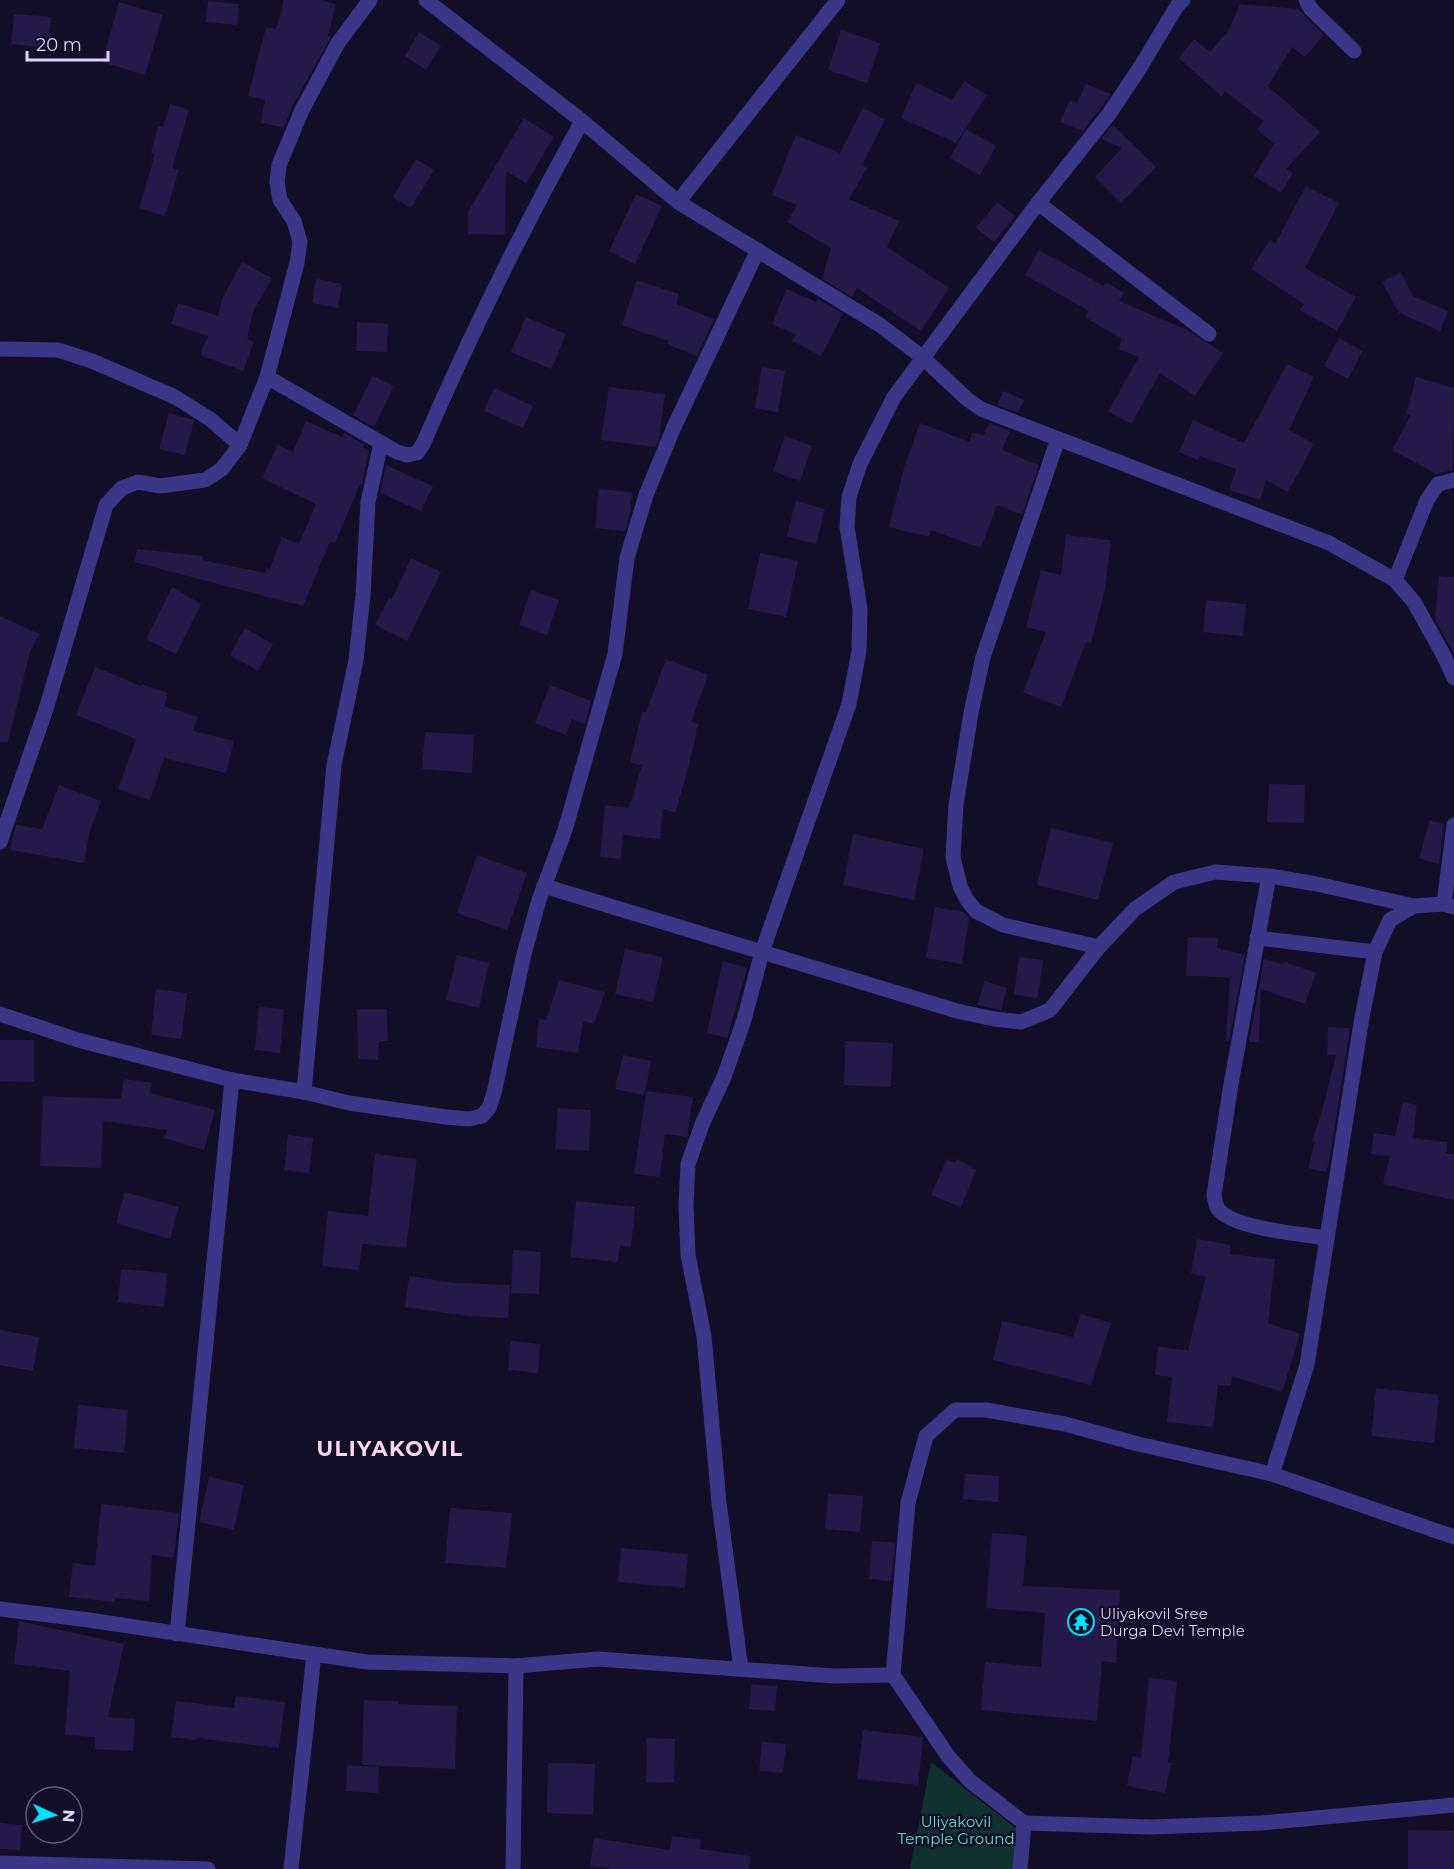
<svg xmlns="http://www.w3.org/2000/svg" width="1454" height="1869" font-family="Montserrat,sans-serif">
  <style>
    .green { fill: #113131 }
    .building { fill: #241949 }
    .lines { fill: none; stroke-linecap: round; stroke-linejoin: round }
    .minor { stroke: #3b3688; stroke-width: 15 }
    .labels { text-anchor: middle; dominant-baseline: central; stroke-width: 5; stroke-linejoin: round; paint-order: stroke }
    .poi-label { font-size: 15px; fill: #dad4ff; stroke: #130e27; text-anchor: start }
    .park-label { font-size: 15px; fill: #59e6c6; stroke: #130e27 }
    .district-label { font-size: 21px; font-weight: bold; letter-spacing: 1.5px; fill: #ffd6ef; stroke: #130e27 }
  </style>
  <rect width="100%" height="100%" fill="#130e27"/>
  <path class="green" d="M 931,1762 L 1017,1829 L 1014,1869 L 910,1869 Z"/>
  <g class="building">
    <path d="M 284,0 L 321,0 L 336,4 L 328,36 L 331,37 L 293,105 L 284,127 L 261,123 L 265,100 L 248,96 L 266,27 L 276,29 Z"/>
    <path d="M 208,1 L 239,4 L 237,25 L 206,22 Z"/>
    <path d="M 119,2 L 163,15 L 145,75 L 102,62 Z"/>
    <path d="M 1240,4 L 1298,9 L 1324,35 L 1305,57 L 1292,47 L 1268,86 L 1320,132 L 1286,169 L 1293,173 L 1281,193 L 1254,176 L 1274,144 L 1257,129 L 1263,121 L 1225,91 L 1221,96 L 1179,58 L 1194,39 L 1210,52 L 1229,30 Z"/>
    <path d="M 14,14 L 51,17 L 48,48 L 11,44 Z"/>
    <path d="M 841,30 L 880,43 L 867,83 L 828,70 Z"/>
    <path d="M 419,32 L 441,46 L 426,70 L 405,56 Z"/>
    <path d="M 964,81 L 987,95 L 956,143 L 901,118 L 916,83 L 952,100 Z"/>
    <path d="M 1086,84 L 1111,94 L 1083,131 L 1060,122 L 1070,100 L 1077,103 Z"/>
    <path d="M 170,104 L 189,110 L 172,168 L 179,170 L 165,216 L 139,208 L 155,154 L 151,153 L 158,126 L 163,127 Z"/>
    <path d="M 863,108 L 885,120 L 862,165 L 867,168 L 849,199 L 899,221 L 887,247 L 949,288 L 921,331 L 857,288 L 852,297 L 822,279 L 831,248 L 787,222 L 797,205 L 772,195 L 796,135 L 840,153 Z"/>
    <path d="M 524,118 L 554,137 L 526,183 L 506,171 L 505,235 L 468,234 L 468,212 Z"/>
    <path d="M 1113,125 L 1156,167 L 1121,203 L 1095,177 L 1122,148 L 1101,139 Z"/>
    <path d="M 966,129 L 996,146 L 980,175 L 950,158 Z"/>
    <path d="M 416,159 L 434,170 L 411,208 L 393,197 Z"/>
    <path d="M 1306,186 L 1339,203 L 1305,268 L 1356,297 L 1337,331 L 1300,310 L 1304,304 L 1251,269 L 1270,240 L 1275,244 Z"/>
    <path d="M 636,194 L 662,206 L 635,264 L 609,251 Z"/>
    <path d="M 997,202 L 1015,216 L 994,242 L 976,228 Z"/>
    <path d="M 1039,250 L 1104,286 L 1106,282 L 1124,293 L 1119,301 L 1187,330 L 1223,353 L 1195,396 L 1160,373 L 1131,424 L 1108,411 L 1139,357 L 1118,349 L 1122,339 L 1085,317 L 1089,311 L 1025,275 Z"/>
    <path d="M 242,262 L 272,278 L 253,312 L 247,339 L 254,342 L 243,371 L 200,355 L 208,336 L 171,324 L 178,303 L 218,316 L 222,299 Z"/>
    <path d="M 1400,272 L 1414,297 L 1448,311 L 1440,331 L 1399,313 L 1382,282 Z"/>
    <path d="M 316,279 L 342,284 L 338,308 L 312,303 Z"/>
    <path d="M 637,280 L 679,294 L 676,304 L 714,319 L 697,356 L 667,344 L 669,341 L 622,325 Z"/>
    <path d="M 787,289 L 816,302 L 817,298 L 843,314 L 821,356 L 792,341 L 796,335 L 772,324 Z"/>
    <path d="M 526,317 L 566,334 L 551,369 L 511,352 Z"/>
    <path d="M 357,322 L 388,324 L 387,352 L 356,351 Z"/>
    <path d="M 1339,338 L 1362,351 L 1348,379 L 1324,366 Z"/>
    <path d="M 1287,364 L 1314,377 L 1289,430 L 1314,444 L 1288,492 L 1266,480 L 1260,500 L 1229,490 L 1236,469 L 1200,456 L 1198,460 L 1179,452 L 1193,420 L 1244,443 Z"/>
    <path d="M 762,367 L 785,371 L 778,412 L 755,408 Z"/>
    <path d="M 373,376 L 394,386 L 374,427 L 353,415 Z"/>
    <path d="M 1416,377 L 1454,388 L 1453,470 L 1437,474 L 1392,450 L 1411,415 L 1406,414 Z"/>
    <path d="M 609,387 L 665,394 L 659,439 L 655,447 L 601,440 Z"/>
    <path d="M 494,388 L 533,406 L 523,428 L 484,411 Z"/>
    <path d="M 1003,391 L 1024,400 L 1018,413 L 997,405 Z"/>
    <path d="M 169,413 L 194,420 L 185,455 L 159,449 Z"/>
    <path d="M 306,421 L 342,437 L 344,433 L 365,445 L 363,447 L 369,450 L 362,485 L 360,484 L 335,543 L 330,541 L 303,606 L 134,562 L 137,549 L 203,556 L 202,560 L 265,573 L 266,568 L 270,569 L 282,537 L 299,544 L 316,504 L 262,478 L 278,445 L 293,452 Z"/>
    <path d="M 920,423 L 970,442 L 972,432 L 984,435 L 989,423 L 1010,431 L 1002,450 L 1039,465 L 1022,515 L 997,505 L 981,548 L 931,530 L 929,537 L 889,527 L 904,468 Z"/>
    <path d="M 785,436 L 812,446 L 800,481 L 773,471 Z"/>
    <path d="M 386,465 L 433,486 L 421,511 L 380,493 Z"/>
    <path d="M 599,489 L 632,492 L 630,513 L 625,531 L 595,528 Z"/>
    <path d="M 796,501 L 825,509 L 816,544 L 787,536 Z"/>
    <path d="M 1066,535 L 1111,540 L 1105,590 L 1091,643 L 1086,642 L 1061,707 L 1023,692 L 1046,632 L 1026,627 L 1041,570 L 1061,575 Z"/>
    <path d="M 760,553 L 798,561 L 786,617 L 748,609 Z"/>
    <path d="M 411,558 L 441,572 L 407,641 L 375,625 L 389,598 L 392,599 Z"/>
    <path d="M 1439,576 L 1454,577 L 1454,654 L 1435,619 Z"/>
    <path d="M 172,587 L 201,604 L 176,654 L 146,639 Z"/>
    <path d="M 531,590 L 559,600 L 547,635 L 519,625 Z"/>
    <path d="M 1206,600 L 1246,604 L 1243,636 L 1203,632 Z"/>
    <path d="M 0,616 L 39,634 L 30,652 L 8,742 L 0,742 Z"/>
    <path d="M 245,628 L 273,644 L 258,671 L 230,655 Z"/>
    <path d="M 666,659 L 708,675 L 691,722 L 698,724 L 689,766 L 675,813 L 663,809 L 660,839 L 623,835 L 621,859 L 600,857 L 605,805 L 629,808 L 642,765 L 630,763 L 642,712 L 646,712 Z"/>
    <path d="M 95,667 L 141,686 L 141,684 L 168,693 L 164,706 L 198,717 L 193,731 L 234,741 L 226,773 L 164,758 L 150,800 L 118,789 L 136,739 L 76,715 Z"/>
    <path d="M 550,685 L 591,701 L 585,724 L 572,719 L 566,735 L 535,723 Z"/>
    <path d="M 425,732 L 474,735 L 472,773 L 422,769 Z"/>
    <path d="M 1269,784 L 1305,785 L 1304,823 L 1267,822 Z"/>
    <path d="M 59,785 L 101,801 L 89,834 L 84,863 L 10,850 L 16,825 L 42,829 Z"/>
    <path d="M 1430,820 L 1444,824 L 1439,864 L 1419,858 Z"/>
    <path d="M 1051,828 L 1113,843 L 1098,900 L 1037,885 Z"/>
    <path d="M 853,834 L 924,849 L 914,900 L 843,885 Z"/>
    <path d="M 477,855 L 527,873 L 507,930 L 457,913 Z"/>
    <path d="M 935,907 L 964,912 L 969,918 L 962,964 L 926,958 Z"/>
    <path d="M 1188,937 L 1218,938 L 1217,948 L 1245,955 L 1229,1041 L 1226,1041 L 1230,977 L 1186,976 Z"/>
    <path d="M 625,949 L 663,957 L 653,1002 L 615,994 Z"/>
    <path d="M 457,955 L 489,963 L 479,1008 L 446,1000 Z"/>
    <path d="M 1019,957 L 1043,960 L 1038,998 L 1014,995 Z"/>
    <path d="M 1264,959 L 1284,964 L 1285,962 L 1316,973 L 1305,1004 L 1261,989 L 1259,1042 L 1249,1042 Z"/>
    <path d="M 723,961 L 747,968 L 727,1038 L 707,1033 Z"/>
    <path d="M 559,980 L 605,992 L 594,1024 L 583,1021 L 578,1053 L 536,1047 L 539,1019 L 546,1020 Z"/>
    <path d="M 985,981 L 1007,988 L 1001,1010 L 977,1005 Z"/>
    <path d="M 156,989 L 187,993 L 181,1039 L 151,1035 Z"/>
    <path d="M 259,1007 L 284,1009 L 280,1053 L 255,1050 Z"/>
    <path d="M 357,1009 L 387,1009 L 388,1041 L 379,1041 L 378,1060 L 358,1059 Z"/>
    <path d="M 1328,1027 L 1350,1028 L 1330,1157 L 1326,1172 L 1308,1168 L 1315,1142 L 1312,1141 L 1322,1111 L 1336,1055 L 1327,1055 Z"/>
    <path d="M 0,1040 L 34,1040 L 34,1082 L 0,1081 Z"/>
    <path d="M 845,1041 L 893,1043 L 891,1087 L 844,1085 Z"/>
    <path d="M 623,1055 L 651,1061 L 644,1095 L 615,1089 Z"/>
    <path d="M 124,1079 L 152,1083 L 150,1093 L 215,1110 L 204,1150 L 164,1138 L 167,1130 L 103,1121 L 101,1168 L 40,1166 L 43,1096 L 121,1099 Z"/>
    <path d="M 646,1091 L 693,1097 L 687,1137 L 665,1134 L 660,1177 L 634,1174 Z"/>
    <path d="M 1403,1102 L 1417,1105 L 1413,1138 L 1447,1142 L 1446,1153 L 1454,1155 L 1454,1200 L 1383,1184 L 1390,1156 L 1371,1154 L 1374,1133 L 1395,1136 Z"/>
    <path d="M 558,1108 L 591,1110 L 589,1151 L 555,1149 Z"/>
    <path d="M 288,1135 L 313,1138 L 309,1173 L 284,1170 Z"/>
    <path d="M 375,1154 L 417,1159 L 406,1248 L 362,1244 L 359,1270 L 322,1266 L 328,1211 L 368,1216 Z"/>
    <path d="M 947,1159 L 955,1163 L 957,1159 L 976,1170 L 961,1207 L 931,1195 Z"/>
    <path d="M 125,1192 L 179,1207 L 170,1239 L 116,1223 Z"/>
    <path d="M 576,1201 L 635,1207 L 631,1247 L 620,1246 L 618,1262 L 570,1257 Z"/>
    <path d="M 1197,1239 L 1231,1245 L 1230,1254 L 1275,1259 L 1268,1323 L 1300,1334 L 1282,1392 L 1232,1376 L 1231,1386 L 1218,1385 L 1213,1427 L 1167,1422 L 1172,1377 L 1155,1375 L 1158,1347 L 1188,1350 L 1206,1276 L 1191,1274 Z"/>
    <path d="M 513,1250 L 541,1252 L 539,1294 L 511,1293 Z"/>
    <path d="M 121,1269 L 167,1273 L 164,1307 L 118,1302 Z"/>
    <path d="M 409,1276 L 456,1283 L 510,1285 L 508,1318 L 468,1316 L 405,1307 Z"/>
    <path d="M 1081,1314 L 1111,1323 L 1091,1385 L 993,1360 L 1002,1321 L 1073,1337 Z"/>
    <path d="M 0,1330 L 39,1337 L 33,1371 L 0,1365 Z"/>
    <path d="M 510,1341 L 540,1344 L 538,1373 L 508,1370 Z"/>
    <path d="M 1376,1388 L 1439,1395 L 1434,1443 L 1371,1436 Z"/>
    <path d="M 78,1405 L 128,1410 L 124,1453 L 74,1448 Z"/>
    <path d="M 965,1474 L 999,1476 L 998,1502 L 963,1499 Z"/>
    <path d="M 209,1477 L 244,1485 L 234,1530 L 199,1522 Z"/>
    <path d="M 828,1494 L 863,1496 L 860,1532 L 825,1529 Z"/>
    <path d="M 101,1504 L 179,1513 L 174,1558 L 152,1555 L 149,1601 L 115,1598 L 115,1602 L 69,1597 L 73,1563 L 95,1566 Z"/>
    <path d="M 450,1508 L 512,1513 L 506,1568 L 445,1563 Z"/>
    <path d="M 992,1533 L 1027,1536 L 1023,1586 L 1120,1590 L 1116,1663 L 1102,1661 L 1097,1721 L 981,1710 L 985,1662 L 1041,1667 L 1045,1613 L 986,1608 Z"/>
    <path d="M 872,1541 L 895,1543 L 891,1581 L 869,1579 Z"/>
    <path d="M 621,1548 L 688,1554 L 685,1588 L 618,1582 Z"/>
    <path d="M 19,1621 L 124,1644 L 108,1717 L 135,1719 L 133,1751 L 95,1749 L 95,1737 L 65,1735 L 70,1671 L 14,1664 Z"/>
    <path d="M 1149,1678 L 1177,1681 L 1168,1763 L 1171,1763 L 1165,1793 L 1127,1786 L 1133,1756 L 1141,1758 Z"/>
    <path d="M 751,1684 L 777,1686 L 775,1711 L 749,1709 Z"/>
    <path d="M 236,1696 L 285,1702 L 279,1748 L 197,1738 L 197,1740 L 171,1737 L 176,1701 L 234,1708 Z"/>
    <path d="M 364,1700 L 398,1701 L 398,1704 L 457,1706 L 455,1769 L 362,1765 Z"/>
    <path d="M 863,1730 L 923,1737 L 918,1785 L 857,1779 Z"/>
    <path d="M 647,1738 L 675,1739 L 674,1783 L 646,1782 Z"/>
    <path d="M 762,1742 L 786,1744 L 783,1773 L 759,1771 Z"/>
    <path d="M 548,1763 L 595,1764 L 593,1815 L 547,1813 Z"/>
    <path d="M 347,1765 L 379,1767 L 378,1793 L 346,1791 Z"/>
    <path d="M 0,1823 L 22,1825 L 20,1850 L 0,1849 Z"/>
    <path d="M 1408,1830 L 1454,1831 L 1454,1869 L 1408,1869 Z"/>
    <path d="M 672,1836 L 701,1840 L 700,1849 L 750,1856 L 749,1869 L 613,1869 L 590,1866 L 594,1838 L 670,1850 Z"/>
  </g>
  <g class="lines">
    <g class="minor">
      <path d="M 426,0 L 582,121 L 678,202 L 880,325 L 922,357 L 967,399 L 981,409 L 1329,543 L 1395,580 L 1414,602 L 1444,656 L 1454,678"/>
      <path d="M 1306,0 L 1311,9 L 1354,51"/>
      <path d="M 678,202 L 838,0"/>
      <path d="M 1038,203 L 1209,334"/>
      <path d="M 0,349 L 58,350 L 92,361 L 175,397 L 210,419 L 240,445"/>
      <path d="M 267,377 L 397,452 L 407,455 L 417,453 L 423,444 C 471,333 524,226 582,121"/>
      <path d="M 1058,439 L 983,657 L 971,713 L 956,805 L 953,857 L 960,886 L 967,900 L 976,911 L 1003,925 L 1099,947"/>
      <path d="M 1395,580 L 1427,500 L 1438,484 L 1454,480"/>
      <path d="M 0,842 L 47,706 L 106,505 L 122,488 L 138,482 L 160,486 L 205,480 L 222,469 L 240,445 L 267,377 L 297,263 L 300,242 L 294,221 L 280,200 L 277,182 L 279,165 L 302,110 L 338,43 L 370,0"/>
      <path d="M 1269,876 L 1231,1084 L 1214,1195 C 1215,1202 1216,1208 1221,1212 C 1240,1229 1300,1234 1327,1238"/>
      <path d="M 544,886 L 957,1011 L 994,1019 L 1021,1022 L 1050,1010 L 1099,947 L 1135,909 L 1174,882 L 1215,872 L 1269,876 L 1317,884 L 1414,906"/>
      <path d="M 1444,904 L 1454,825"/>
      <path d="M 1257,938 L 1375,952"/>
      <path d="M 0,1014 L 78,1040 L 232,1080 L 304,1092 L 349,1103 L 446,1117 L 469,1119 L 482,1116 L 489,1108 L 494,1093 L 524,954 L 539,900 L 565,830 L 615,654 L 627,558 L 646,495 L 674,427 L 758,250"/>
      <path d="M 304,1092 L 334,765 L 356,660 L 363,595 L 368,502 L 381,443"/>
      <path d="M 1272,1474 L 1307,1365 L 1362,1017 L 1375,952 L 1390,920 L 1414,906 L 1444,904 L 1454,907"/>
      <path d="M 0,1609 L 89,1620 L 367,1662 L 516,1666 L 598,1659 L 834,1676 L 893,1675"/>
      <path d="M 177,1634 L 232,1080"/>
      <path d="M 741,1669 L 719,1503 L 704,1336 L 688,1255 L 686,1206 L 688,1164 L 703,1122 L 724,1077 L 744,1020 L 762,952 L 849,704 L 859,651 L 860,609 L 847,527 L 849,497 L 860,464 L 894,397 L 1038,203 L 1109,114 L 1141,66 L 1177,6 L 1183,0"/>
      <path d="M 1024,1823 L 1151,1827 L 1261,1823 L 1454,1805"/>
      <path d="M 0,1863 L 208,1869"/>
      <path d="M 291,1869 L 314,1654"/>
      <path d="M 513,1869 L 516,1666"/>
      <path d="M 1020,1869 L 1024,1823 L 970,1781 L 948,1756 L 893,1675 L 908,1503 L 926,1436 L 955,1410 L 986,1410 L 1065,1424 L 1138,1444 L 1272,1474 L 1454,1537"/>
    </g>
  </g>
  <defs>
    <symbol id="temple-ring" viewBox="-11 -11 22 22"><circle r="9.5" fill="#130e27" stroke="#00e0ff" stroke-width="1.5"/><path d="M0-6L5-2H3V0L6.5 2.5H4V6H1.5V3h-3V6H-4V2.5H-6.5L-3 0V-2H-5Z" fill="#00e0ff"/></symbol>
  </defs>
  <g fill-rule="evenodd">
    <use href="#temple-ring" x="1066" y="1607" width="30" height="30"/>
  </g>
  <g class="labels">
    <g class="poi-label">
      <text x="1100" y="1613">Uliyakovil Sree<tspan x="1100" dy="17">Durga Devi Temple</tspan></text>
    </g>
    <g class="park-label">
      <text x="956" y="1821">Uliyakovil<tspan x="956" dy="17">Temple Ground</tspan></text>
    </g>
    <g class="district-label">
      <text x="390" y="1448">ULIYAKOVIL</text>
    </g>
  </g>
  <g transform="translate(54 1815) rotate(94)"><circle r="28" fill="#130e27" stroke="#635d7d" stroke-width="1.5"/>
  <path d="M0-4.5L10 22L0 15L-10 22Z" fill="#00e0ff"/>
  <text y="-9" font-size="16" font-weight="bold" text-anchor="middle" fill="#dad4ff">N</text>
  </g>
  <path d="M27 51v9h81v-9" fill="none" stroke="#dad4ff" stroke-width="3"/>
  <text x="36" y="51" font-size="18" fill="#dad4ff" stroke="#130e27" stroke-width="4.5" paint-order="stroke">20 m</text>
</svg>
